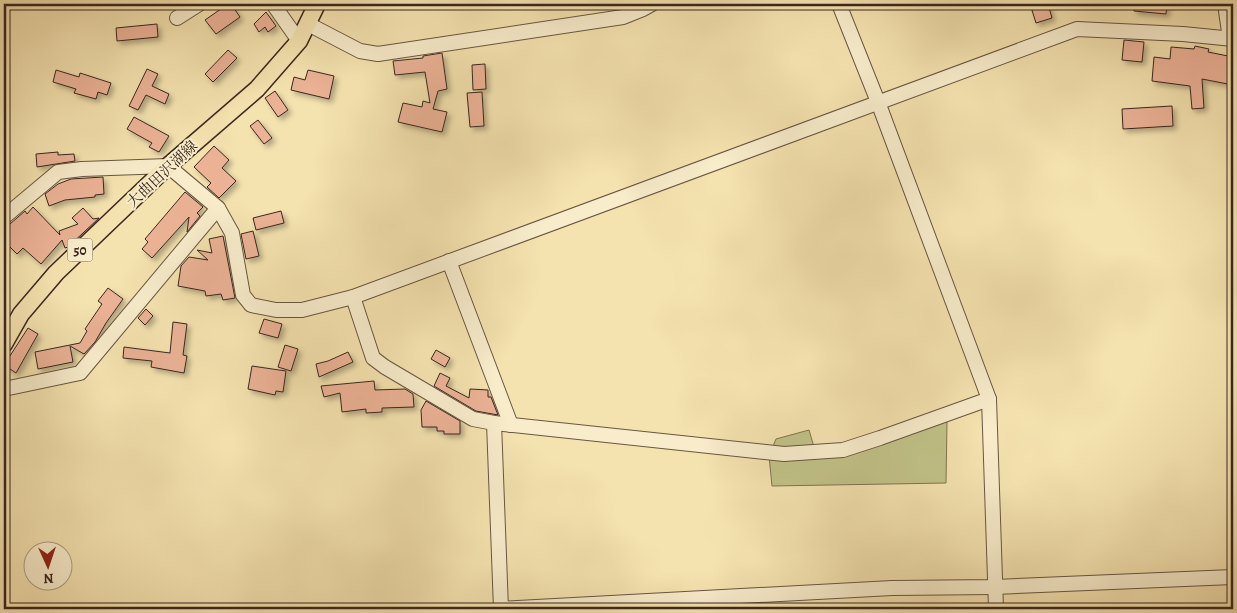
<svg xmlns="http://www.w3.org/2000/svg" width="1237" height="613" font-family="Alegreya,'Noto Serif JP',serif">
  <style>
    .green { fill: #c1c287; stroke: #7e7452 }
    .building { fill: #ebb296; stroke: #3a271e; filter: url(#shadow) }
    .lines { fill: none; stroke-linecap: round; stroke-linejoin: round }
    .minor-casing { stroke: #685642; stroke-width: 16 }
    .major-casing { stroke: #3a271e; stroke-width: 19 }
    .minor { stroke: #f8eccb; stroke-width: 14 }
    .major { stroke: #f4e2af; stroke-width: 16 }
    .labels { text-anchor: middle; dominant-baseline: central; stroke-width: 4; stroke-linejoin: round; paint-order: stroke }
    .shield { fill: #f8eccb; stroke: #736252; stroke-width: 1 }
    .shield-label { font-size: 14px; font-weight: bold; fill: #3a271e }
    .street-label { font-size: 15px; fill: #3a271e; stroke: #f8eccb }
  </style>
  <defs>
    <filter id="shadow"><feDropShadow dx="3.5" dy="3.5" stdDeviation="2.5" flood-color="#0004"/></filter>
  </defs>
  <rect width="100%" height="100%" fill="#f4e2af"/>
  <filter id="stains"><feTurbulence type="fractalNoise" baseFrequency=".004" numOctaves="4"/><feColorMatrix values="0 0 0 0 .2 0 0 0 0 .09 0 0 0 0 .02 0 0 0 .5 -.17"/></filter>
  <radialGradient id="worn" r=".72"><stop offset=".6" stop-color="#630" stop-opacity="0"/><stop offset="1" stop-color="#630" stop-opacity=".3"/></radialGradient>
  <path class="green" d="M 920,420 L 947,422 L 946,483 L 772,486 L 769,456 L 776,439 L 809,430 L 814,447 L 839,446 Z"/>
  <g class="building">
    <path d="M 228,4 L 231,4 L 240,17 L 216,34 L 205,20 Z"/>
    <path d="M 1030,4 L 1048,4 L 1052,18 L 1036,23 Z"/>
    <path d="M 1134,4 L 1167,4 L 1166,14 L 1134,11 Z"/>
    <path d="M 266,12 L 276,26 L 268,32 L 265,27 L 259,32 L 254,24 Z"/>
    <path d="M 157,24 L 158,37 L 117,41 L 116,28 Z"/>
    <path d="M 1124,40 L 1144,42 L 1142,62 L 1122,60 Z"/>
    <path d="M 1195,46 L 1209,49 L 1208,52 L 1233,57 L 1233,85 L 1202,79 L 1204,108 L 1192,109 L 1190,86 L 1152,81 L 1154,57 L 1170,59 L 1171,47 L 1194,49 Z"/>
    <path d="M 228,50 L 237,58 L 213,82 L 205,74 Z"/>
    <path d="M 442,53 L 447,89 L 438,91 L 433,109 L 447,112 L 442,132 L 398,122 L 403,103 L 422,107 L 423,101 L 430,103 L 425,72 L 395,75 L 393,61 L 423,58 L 423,56 Z"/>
    <path d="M 485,64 L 486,89 L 473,90 L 472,65 Z"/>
    <path d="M 147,69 L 158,74 L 152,86 L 169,94 L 165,104 L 146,95 L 138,110 L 129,106 Z"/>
    <path d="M 56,70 L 79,77 L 80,73 L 111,83 L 107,95 L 98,92 L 96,99 L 74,93 L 76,89 L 53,82 Z"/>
    <path d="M 308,70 L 334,76 L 329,99 L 291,90 L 294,77 L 305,80 Z"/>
    <path d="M 275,91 L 288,110 L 278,117 L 265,98 Z"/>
    <path d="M 482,92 L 484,126 L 470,127 L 467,93 Z"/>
    <path d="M 1172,106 L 1173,126 L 1123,129 L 1122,109 Z"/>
    <path d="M 134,117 L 169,136 L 159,152 L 149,147 L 152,143 L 127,129 Z"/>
    <path d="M 258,120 L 272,138 L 264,144 L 250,126 Z"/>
    <path d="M 214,146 L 229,160 L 222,168 L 236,181 L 219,198 L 207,187 L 211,183 L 194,167 Z"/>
    <path d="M 58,152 L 58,155 L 74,154 L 75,161 L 37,167 L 36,154 Z"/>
    <path d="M 103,177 L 104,194 L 95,195 L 95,197 L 65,200 L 49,206 L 45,194 L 58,184 L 71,179 Z"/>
    <path d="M 185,192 L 203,207 L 197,213 L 200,216 L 187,232 L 189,217 L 152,258 L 142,249 L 148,242 L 145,239 Z"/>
    <path d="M 33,207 L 60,235 L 59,231 L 78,224 L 72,218 L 83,208 L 93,219 L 99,218 L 68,247 L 65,248 L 62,240 L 41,264 L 23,248 L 17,254 L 4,241 L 4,226 L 10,224 L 25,211 L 27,214 Z"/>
    <path d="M 281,211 L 284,223 L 256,230 L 253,218 Z"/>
    <path d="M 253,231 L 259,256 L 246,259 L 241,234 Z"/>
    <path d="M 223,236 L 235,298 L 223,300 L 221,294 L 206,296 L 205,291 L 178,286 L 181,266 L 189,257 L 208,260 L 197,250 L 212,253 L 209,239 Z"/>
    <path d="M 108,288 L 123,299 L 106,323 L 95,342 L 84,354 L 70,346 L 73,362 L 38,369 L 35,352 L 80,343 L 87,331 L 85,329 L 102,304 L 98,301 Z"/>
    <path d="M 146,309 L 153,316 L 145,325 L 138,318 Z"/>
    <path d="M 264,319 L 282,324 L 278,338 L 259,333 Z"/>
    <path d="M 173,322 L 187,324 L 183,355 L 187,356 L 184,373 L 151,367 L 152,361 L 123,358 L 124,347 L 170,353 Z"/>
    <path d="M 28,328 L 38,334 L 16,373 L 4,365 Z"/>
    <path d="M 285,345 L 298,349 L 291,371 L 278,367 Z"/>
    <path d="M 436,350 L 450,358 L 445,367 L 431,359 Z"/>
    <path d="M 348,352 L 353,362 L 319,377 L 316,364 L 328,361 Z"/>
    <path d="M 252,366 L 286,371 L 283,392 L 276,391 L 275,395 L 248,389 Z"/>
    <path d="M 440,373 L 450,378 L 446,386 L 469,398 L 470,389 L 488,390 L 488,397 L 491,397 L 498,415 L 476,411 L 434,386 Z"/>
    <path d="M 374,381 L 375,390 L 405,389 L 413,394 L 414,407 L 382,408 L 382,412 L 366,413 L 366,409 L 342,412 L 340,393 L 324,397 L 321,386 Z"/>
    <path d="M 426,401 L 460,421 L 460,434 L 444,434 L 444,431 L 437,431 L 437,427 L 422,427 L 421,410 Z"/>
  </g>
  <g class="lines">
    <defs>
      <g id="minor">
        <path d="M 273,4 L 299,41"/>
        <path d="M 839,4 L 878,102 L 989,399 L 996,609"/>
        <path d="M 1225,4 L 1230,39"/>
        <path d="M 177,18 L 199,4"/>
        <path d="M 308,24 L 360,51 L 378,54 L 623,17 L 643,9 L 652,4"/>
        <path d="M 4,217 L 58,172 L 82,169 L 168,166 L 218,208 L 232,233 L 243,295 L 251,305 L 276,310 L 302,310 L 353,297 L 1077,29 L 1183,34 L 1233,39"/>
        <path d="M 449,261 L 511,425"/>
        <path d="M 353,297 L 373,358 L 385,367 L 473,419 L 494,423 L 784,454 L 843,450 L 880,438 L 989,399"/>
        <path d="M 4,389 L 80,373 L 218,208"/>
        <path d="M 494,423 L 501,609"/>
        <path d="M 498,609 L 892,588 L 995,587 L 1233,577"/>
      </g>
      <path id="major" d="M 4,344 L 21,314 L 56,273 L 168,166 L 257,89 L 299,41 L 317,4"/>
    </defs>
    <use href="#minor" class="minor-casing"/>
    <use href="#major" class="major-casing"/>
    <use href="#minor" class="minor"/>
    <use href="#major" class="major"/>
  </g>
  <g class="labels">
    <rect class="shield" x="67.5" y="238.5" width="25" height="23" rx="4"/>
    <g class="shield-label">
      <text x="80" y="250">50</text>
    </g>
    <g class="street-label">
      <text transform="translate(162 174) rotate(-43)">大曲田沢湖線</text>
    </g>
  </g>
  <rect width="1237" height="613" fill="none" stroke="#f4e2af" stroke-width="20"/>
  <rect x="5" y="5" width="1227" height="603" fill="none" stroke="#3a271e" stroke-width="2.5"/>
  <rect x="10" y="10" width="1217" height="593" fill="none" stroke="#3a271e"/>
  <g transform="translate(48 566) rotate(177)"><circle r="24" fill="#f8eccb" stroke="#ac9d86"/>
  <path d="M0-4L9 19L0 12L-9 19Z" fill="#8f2418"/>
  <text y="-8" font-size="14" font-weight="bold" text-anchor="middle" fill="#3a271e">N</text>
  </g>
  <rect width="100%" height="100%" filter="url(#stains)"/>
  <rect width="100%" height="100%" fill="url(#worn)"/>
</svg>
